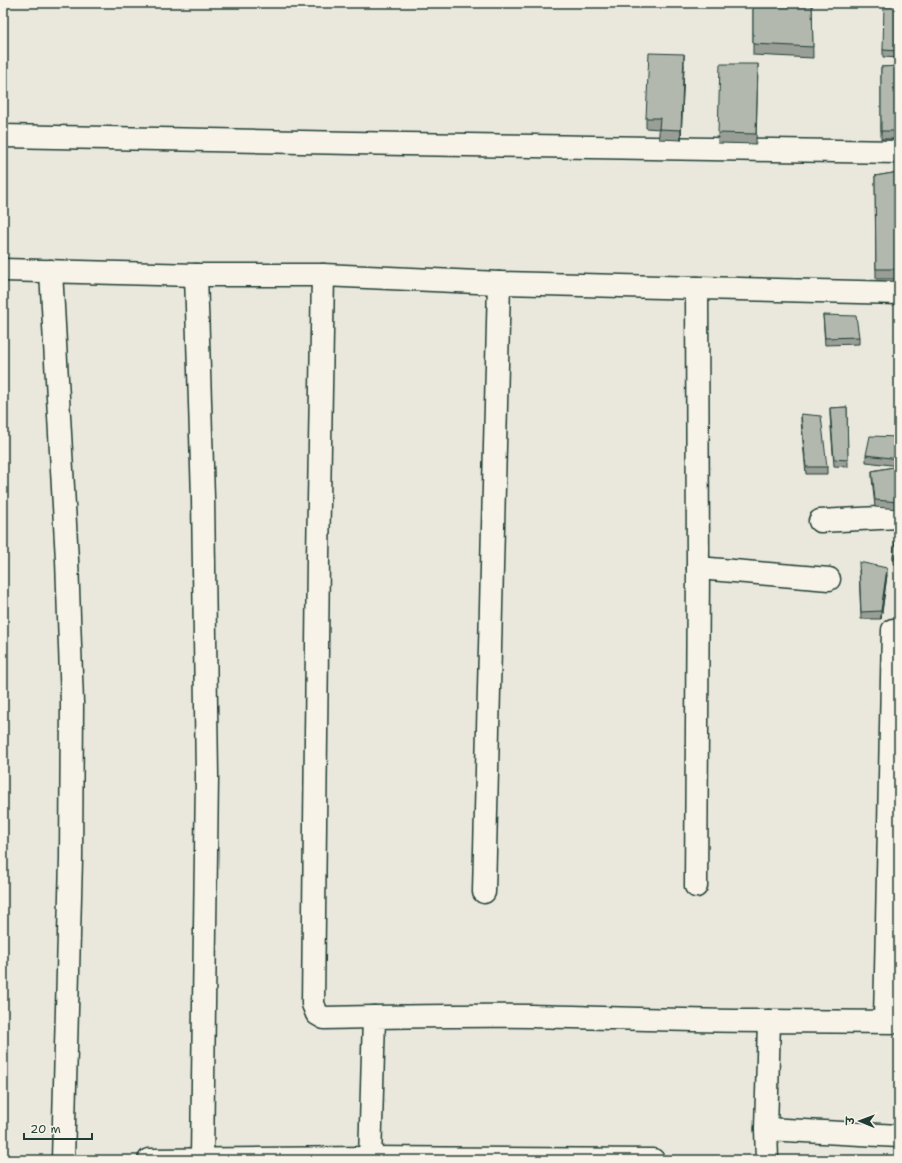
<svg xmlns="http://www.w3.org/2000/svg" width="902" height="1163" font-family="'Shantell Sans','Playpen Sans Deva',sans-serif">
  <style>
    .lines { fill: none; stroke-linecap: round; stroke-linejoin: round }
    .minor-casing { stroke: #1f3d34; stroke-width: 25 }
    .minor { stroke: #f7f3e8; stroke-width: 22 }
    .wall { fill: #999e96; stroke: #1f3d34 }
    .shaded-wall { fill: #7d817a; stroke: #1f3d34 }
    .building { fill: #b2b8ae; stroke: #1f3d34 }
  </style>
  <rect width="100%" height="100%" fill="#eae8dd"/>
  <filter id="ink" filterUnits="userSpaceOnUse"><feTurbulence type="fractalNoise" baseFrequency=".025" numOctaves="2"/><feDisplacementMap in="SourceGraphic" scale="8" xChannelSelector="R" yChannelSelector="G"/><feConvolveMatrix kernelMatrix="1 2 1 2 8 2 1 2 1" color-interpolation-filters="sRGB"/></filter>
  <g filter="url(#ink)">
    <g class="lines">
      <defs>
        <g id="minor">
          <path d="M 3,136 L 406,144 L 899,152"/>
          <path d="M 3,270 L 196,275 L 323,275 L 499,283 L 899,293"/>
          <path d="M 51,271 L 67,560 L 72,703 L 71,859 L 63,1160"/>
          <path d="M 196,275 L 203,498 L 207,776 L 202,1159"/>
          <path d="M 323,275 L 318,557 L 313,1004 L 317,1014 L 324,1018 L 374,1017"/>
          <path d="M 820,521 L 899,517"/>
          <path d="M 698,568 L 829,579"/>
          <path d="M 696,886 L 698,568 L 697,288"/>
          <path d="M 484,892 L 499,283"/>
          <path d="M 885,1021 L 893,630"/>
          <path d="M 766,1129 L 899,1136"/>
          <path d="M 149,1160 L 370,1158 L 653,1160"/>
          <path d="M 370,1160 L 374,1017 C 427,1016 480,1015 532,1016 C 611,1018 690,1021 769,1021"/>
          <path d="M 767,1160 L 766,1129 L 769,1021 L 899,1022"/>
        </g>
      </defs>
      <use href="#minor" class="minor-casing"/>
      <use href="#minor" class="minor"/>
    </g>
    <g class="wall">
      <path d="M 753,3 L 812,3 L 813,58 L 753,55 Z"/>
      <path d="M 899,3 L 899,58 L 883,57 L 883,50 Z"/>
      <path d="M 758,64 L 756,144 L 718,143 L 718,133 Z"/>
      <path d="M 684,65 L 681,140 L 659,139 L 659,129 L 646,128 L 646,118 Z"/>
      <path d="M 899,66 L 899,139 L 881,139 L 881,67 Z"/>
      <path d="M 899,172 L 899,279 L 876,279 L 875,176 Z"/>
      <path d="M 823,315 L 859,337 L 859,344 L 825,345 Z"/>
      <path d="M 847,407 L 848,467 L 834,466 L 830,415 L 830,408 Z"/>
      <path d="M 801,414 L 827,467 L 827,474 L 806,474 L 801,421 Z"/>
      <path d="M 899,437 L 899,509 L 875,507 L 872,478 L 872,471 L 899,466 L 866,462 L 866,455 Z"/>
      <path d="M 899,517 L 899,564 L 893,564 L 893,557 Z"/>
      <path d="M 859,570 L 887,575 L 881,619 L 861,619 Z"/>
      <path d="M 899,574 L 899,606 L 895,606 L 895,599 Z"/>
    </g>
    <g class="shaded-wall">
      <path d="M 684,54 L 684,65 L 681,140 L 681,130 Z"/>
      <path d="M 887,568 L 887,575 L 881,619 L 881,611 Z"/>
    </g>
    <g class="building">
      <path d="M 753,3 L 812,3 L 813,47 L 753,44 Z"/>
      <path d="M 884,3 L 899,3 L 899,51 L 883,50 Z"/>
      <path d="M 649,53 L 684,54 L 681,130 L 659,129 L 660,118 L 646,118 Z"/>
      <path d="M 720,64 L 758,64 L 756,134 L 718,133 Z"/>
      <path d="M 899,66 L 899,131 L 881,131 L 881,67 Z"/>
      <path d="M 899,172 L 899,269 L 876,269 L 875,176 Z"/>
      <path d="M 823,315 L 856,316 L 859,337 L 825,338 Z"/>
      <path d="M 847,407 L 848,460 L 834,459 L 830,408 Z"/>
      <path d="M 801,414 L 821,416 L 827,467 L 806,467 Z"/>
      <path d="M 870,436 L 899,437 L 899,459 L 866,455 Z"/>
      <path d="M 899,466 L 899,502 L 875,500 L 872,471 Z"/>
      <path d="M 898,517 L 899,517 L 899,557 L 893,557 Z"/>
      <path d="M 859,562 L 887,568 L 881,611 L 861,612 Z"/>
      <path d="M 896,574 L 899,574 L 899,599 L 895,599 Z"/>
    </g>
  </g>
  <rect width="902" height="1163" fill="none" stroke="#f7f3e8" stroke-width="16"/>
  <rect x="8" y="8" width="886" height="1147" fill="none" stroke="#1f3d34" stroke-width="1.5" filter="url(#ink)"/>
  <g transform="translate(860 1121) rotate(271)" stroke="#f7f3e8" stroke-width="3" paint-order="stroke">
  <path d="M0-3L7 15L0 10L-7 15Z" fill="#1f3d34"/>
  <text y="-6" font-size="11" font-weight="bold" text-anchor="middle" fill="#1f3d34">उ</text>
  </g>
  <path d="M24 1133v6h68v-6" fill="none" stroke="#1f3d34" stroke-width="2"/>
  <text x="30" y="1133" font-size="12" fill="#1f3d34" stroke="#f7f3e8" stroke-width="3" paint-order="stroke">20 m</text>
</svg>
